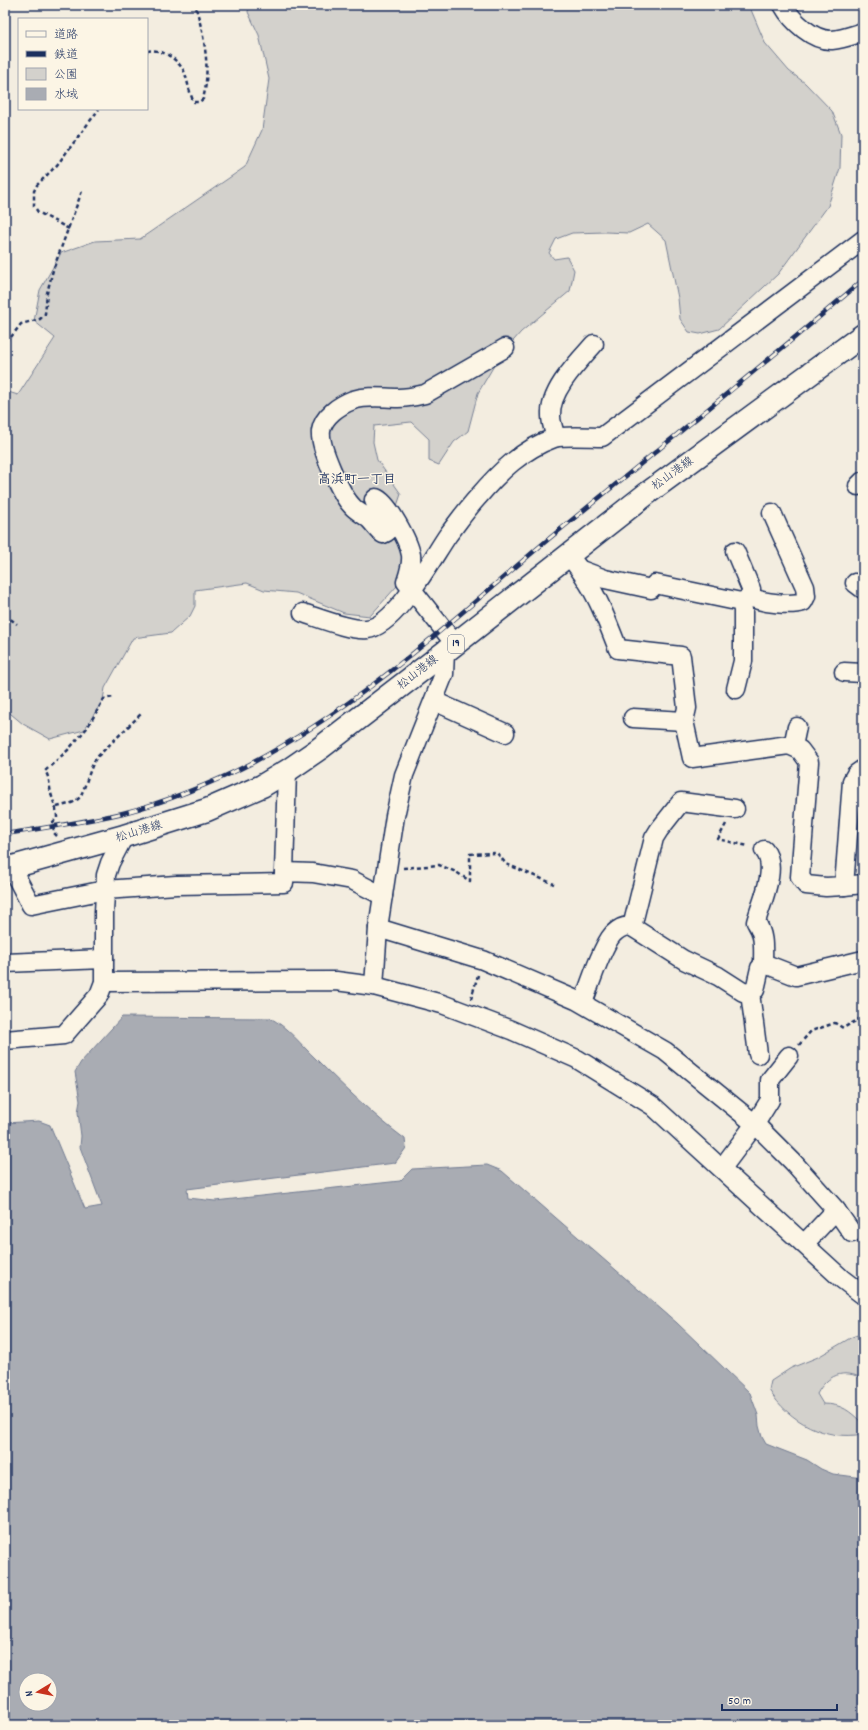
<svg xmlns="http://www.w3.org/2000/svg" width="868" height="1730" font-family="Dekko,'Klee One',sans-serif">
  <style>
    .green { fill: #d3d1cc; stroke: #778095 }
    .water { fill: #a9acb3; stroke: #707a91; fill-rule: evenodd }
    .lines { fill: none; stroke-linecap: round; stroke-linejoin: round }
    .street-casing { stroke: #1b2f5e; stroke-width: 21 }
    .primary-casing { stroke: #1b2f5e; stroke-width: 25 }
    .path { stroke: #1b2f5e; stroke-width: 2.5; stroke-dasharray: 4 3; stroke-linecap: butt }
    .street { stroke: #fcf5e5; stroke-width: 18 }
    .primary { stroke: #fcf5e5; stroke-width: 22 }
    .rail-casing { stroke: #1b2f5e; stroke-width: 4.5 }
    .rail { stroke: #fcf5e5; stroke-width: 3; stroke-dasharray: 9; stroke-linecap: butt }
    .labels { text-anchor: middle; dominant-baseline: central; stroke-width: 3; stroke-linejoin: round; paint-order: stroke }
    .shield { fill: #fcf5e5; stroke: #5e6a86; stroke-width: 1 }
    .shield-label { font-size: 11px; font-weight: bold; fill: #1b2f5e }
    .street-label { font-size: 12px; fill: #1b2f5e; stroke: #fcf5e5 }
    .neighbourhood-label { font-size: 13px; font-weight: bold; fill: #1b2f5e; stroke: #fcf5e5 }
  </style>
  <rect width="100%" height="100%" fill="#f3ede0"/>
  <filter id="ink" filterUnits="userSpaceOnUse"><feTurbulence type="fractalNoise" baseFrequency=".025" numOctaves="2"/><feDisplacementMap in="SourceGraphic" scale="8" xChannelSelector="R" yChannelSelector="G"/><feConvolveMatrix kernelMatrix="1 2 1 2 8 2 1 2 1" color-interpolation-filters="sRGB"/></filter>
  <g filter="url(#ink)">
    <g class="green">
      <path d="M 249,5 L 749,5 L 765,43 L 789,71 L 805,83 L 832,111 L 841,134 L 840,168 L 828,206 L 778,274 L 719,329 L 700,334 L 689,332 L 680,319 L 678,298 L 666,240 L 648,224 L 629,233 L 605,232 L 572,233 L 556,239 L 549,253 L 554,259 L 567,257 L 574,270 L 570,291 L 521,332 L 499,357 L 478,393 L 468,431 L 454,442 L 439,465 L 429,461 L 429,439 L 411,422 L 374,426 L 373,442 L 377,460 L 401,494 L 396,509 L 407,551 L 397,586 L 370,616 L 344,613 L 296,593 L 264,590 L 247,583 L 195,590 L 195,606 L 190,616 L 171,633 L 133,638 L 105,688 L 103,700 L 84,730 L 50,739 L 23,724 L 5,709 L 5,391 L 18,395 L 55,338 L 34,321 L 40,290 L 61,253 L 95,241 L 140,239 L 245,167 L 262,130 L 269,79 L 259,35 L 248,12 Z"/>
      <path d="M 863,1333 L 863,1379 C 844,1368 827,1375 817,1394 L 823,1404 C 842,1404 850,1411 863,1424 L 863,1434 C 826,1441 789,1422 769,1390 L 771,1381 L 791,1368 L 818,1357 L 852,1337 Z"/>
    </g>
    <path class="water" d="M 122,1017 L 270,1018 C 288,1027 301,1045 316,1059 C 344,1087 373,1115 405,1139 L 406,1148 L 395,1163 L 187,1189 L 188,1198 L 215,1201 L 400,1181 L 412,1169 L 487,1165 L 502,1171 L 677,1323 L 750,1393 L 758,1415 L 759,1426 L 762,1437 L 766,1444 L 807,1460 L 821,1469 L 833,1474 L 863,1478 L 863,1725 L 5,1725 L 5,1123 L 39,1121 L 50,1125 L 85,1209 L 102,1206 L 80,1147 L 81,1136 L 78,1112 L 80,1101 L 75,1072 L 81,1062 ZM 26,1680 L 50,1680 L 50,1704 L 26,1704 Z"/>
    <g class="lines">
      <defs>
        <g id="street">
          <path d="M 783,5 C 792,21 813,41 832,40 C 843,39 853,35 863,32"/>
          <path d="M 556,437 C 554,431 551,423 551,416 C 549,391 578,362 594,344"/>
          <path d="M 858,486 L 863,481"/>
          <path d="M 735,551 L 751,589 L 751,597"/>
          <path d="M 569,556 C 593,584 605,615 618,649 L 681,656 L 687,708 L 684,721 L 692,758 L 789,745 L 800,750 L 809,762 L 800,877 L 806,885 L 826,887 L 844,886 L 852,781 L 856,774 L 863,769"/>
          <path d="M 581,570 L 605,579 L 651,589 L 655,584 L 741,602 L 743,610 L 743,661 L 736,689"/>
          <path d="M 855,583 L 863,589"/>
          <path d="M 741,602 L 751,597 C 762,603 791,606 803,602 L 806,596 L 805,587 L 772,513"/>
          <path d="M 303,613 C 319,618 351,631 367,629 C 396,626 432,558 448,535 C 458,522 467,509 478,497 C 499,472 523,449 554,438 C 563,435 591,437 602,437 L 863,240"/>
          <path d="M 455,644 L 406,582 C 409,573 412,565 411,555 C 409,542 388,502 376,498 L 374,500 L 387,532 L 383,534 C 378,530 374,524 369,519 C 363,514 356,511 352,506 C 341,495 319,446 321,431 C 323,416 340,405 353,400 C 368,395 383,398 398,398 C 408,398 416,396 425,394 L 505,348"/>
          <path d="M 844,672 L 863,673"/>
          <path d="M 434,701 L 505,733"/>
          <path d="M 633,718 L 684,721"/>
          <path d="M 793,746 L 797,727"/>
          <path d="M 11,867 L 31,905 L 105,890 L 176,885 L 284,883 L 284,872 L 313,873 L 352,880 L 383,896"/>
          <path d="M 284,872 L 287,771"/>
          <path d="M 844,886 L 863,884"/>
          <path d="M 632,927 L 654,838 L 659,830 L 681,802 L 735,809"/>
          <path d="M 378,928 L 483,960 L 576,1000 L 665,1051 L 755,1124 L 793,1162 L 836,1210 L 852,1233"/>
          <path d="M 5,963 L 104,959"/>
          <path d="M 763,965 C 763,949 765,935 756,922 C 761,903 779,867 764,850"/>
          <path d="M 104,982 L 336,981 L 374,986 L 442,1004 L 511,1030 L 577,1059 L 653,1106 L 842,1279 L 863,1295"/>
          <path d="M 374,986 L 378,928 L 395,816 L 404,775 L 444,674 L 445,652"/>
          <path d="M 750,993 L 758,1054"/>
          <path d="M 583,1003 C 589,987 602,946 613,934 C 618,929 625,925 632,927 L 684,960 L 718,976 L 743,992 L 750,993 L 755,990 L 760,968 L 763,965 L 768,965 L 796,976 L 863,960"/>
          <path d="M 5,1040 L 64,1035 L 99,995 L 104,982 L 104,912 L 106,875 L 110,863 L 124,836"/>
          <path d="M 722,1168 L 755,1124 L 770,1100 L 770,1080 L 789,1056"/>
          <path d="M 804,1244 L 836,1210"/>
        </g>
        <path id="primary" d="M 5,869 L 124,836 L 207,810 L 262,786 L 287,771 L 319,749 L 445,652 L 649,492 L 863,335"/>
      </defs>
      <use href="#street" class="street-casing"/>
      <use href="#primary" class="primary-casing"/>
      <g class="path">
        <path d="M 147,51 C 162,48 177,59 184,71 C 188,81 189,93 194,102 L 199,102 L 203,99 C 211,69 204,34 195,5"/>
        <path d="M 69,229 L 38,212 L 34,206 L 34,191 L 37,185 L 57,165 L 99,109"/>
        <path d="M 5,311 L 7,326 L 5,331"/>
        <path d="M 5,341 L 11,337 L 21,324 L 40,319 L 45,314 L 47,293 L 53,270 L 82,191"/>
        <path d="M 5,615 L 17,624"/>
        <path d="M 57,807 C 64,805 73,804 78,799 C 84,794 89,769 96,758 L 142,713"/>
        <path d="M 726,824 L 718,839 L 748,846"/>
        <path d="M 57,836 L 54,833 L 53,822 L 57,818 C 57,808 53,802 51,793 C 49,785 50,778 45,771 L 68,750 L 87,728 L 104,699 L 114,697"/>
        <path d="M 403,868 L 439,865 L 456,872 L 470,881 L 470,854 L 497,853 L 506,864 L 554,884"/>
        <path d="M 471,999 L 478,975"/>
        <path d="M 799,1045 L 811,1031 L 835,1023 L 843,1028 L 863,1017"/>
      </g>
      <use href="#street" class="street"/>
      <use href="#primary" class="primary"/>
      <defs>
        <path id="rail" d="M 5,834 C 45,828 84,822 123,813 C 163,803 213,783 250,764 C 359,707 451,621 545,542 C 651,455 759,369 863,280"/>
      </defs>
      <use href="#rail" class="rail-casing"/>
      <use href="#rail" class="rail"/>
    </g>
  </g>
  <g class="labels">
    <rect class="shield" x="448" y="635" width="16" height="18" rx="3"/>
    <g class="shield-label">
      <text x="456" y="644">19</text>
    </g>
    <g class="street-label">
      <text transform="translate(673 474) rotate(-36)">松山港線</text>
      <text transform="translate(418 673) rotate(-38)">松山港線</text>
      <text transform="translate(139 832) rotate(-17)">松山港線</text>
    </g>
    <g class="neighbourhood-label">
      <text x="357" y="480">高浜町一丁目</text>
    </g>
  </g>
  <rect width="868" height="1730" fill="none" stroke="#fcf5e5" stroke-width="20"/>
  <rect x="10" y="10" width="848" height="1710" fill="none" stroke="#1b2f5e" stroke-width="1.5" filter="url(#ink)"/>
  <rect x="18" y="18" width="130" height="92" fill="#fcf5e5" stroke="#a2a6af"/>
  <rect x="26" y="31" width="20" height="6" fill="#fcf5e5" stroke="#a2a6af"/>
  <text x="54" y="38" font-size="12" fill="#1b2f5e">道路</text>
  <rect x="26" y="51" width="20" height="6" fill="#1b2f5e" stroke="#a2a6af"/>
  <text x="54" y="58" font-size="12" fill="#1b2f5e">鉄道</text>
  <rect x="26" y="68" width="20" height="12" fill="#d3d1cc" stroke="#a2a6af"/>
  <text x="54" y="78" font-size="12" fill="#1b2f5e">公園</text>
  <rect x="26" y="88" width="20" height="12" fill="#a9acb3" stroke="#a2a6af"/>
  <text x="54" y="98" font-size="12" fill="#1b2f5e">水域</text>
  <g transform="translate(38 1692) rotate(260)"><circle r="19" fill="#fcf5e5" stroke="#a2a6af"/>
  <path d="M0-3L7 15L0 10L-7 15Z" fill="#c8321e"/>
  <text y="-6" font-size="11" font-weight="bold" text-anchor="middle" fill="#1b2f5e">N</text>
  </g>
  <path d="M722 1704v6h115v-6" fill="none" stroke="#1b2f5e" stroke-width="2"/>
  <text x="728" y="1704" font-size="12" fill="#1b2f5e" stroke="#fcf5e5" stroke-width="3" paint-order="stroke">50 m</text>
</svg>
